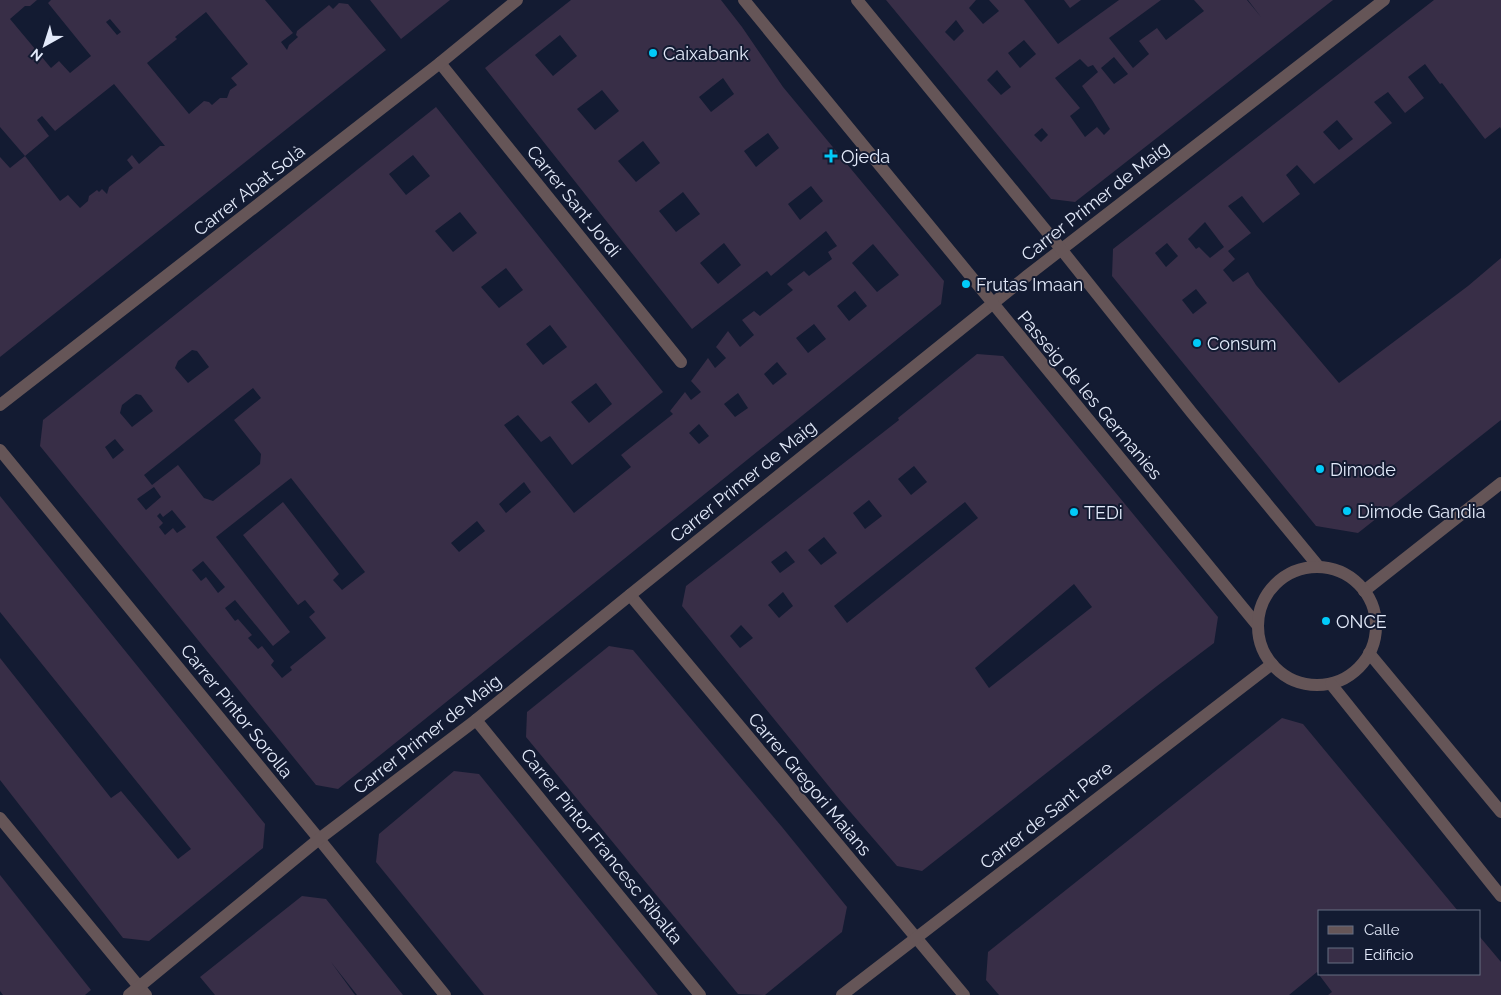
<svg xmlns="http://www.w3.org/2000/svg" width="1501" height="995" font-family="Raleway,sans-serif">
  <style>
    .building { fill: #382e47; fill-rule: evenodd }
    .lines { fill: none; stroke-linecap: round; stroke-linejoin: round }
    .service { stroke: #655557; stroke-width: 12 }
    .minor { stroke: #655557; stroke-width: 12 }
    .tertiary { stroke: #655557; stroke-width: 12 }
    .poi-dot { fill: #01cbf9; stroke: #131b32; stroke-width: 2 }
    .labels { text-anchor: middle; dominant-baseline: central; stroke-width: 4; stroke-linejoin: round; paint-order: stroke }
    .poi-label { font-size: 18px; fill: #e3eafa; stroke: #131b32; text-anchor: start }
    .street-label { font-size: 18px; fill: #e3eafa; stroke: #131b32 }
  </style>
  <rect width="100%" height="100%" fill="#131b32"/>
  <g class="building">
    <path d="M 0,0 L 37,0 L 30,6 L 25,6 L 10,19 L 51,68 L 59,61 L 70,73 L 91,56 L 48,3 L 51,0 L 265,0 L 293,33 L 281,42 L 287,50 L 289,45 L 298,37 L 296,35 L 297,31 L 329,5 L 333,9 L 339,3 L 348,4 L 386,50 L 0,357 L 0,157 L 10,168 L 25,156 L 60,201 L 68,195 L 80,208 L 88,201 L 89,196 L 97,190 L 99,192 L 102,189 L 107,194 L 109,187 L 133,168 L 127,160 L 132,155 L 139,164 L 160,146 L 165,146 L 114,84 L 55,131 L 42,116 L 37,120 L 49,136 L 25,156 L 0,127 ZM 206,12 L 248,64 L 231,78 L 237,85 L 230,90 L 227,98 L 220,98 L 212,105 L 209,102 L 204,101 L 189,114 L 147,63 L 177,39 L 175,37 ZM 110,19 L 121,32 L 117,35 L 106,22 Z"/>
    <path d="M 370,0 L 450,0 L 401,39 Z"/>
    <path d="M 571,0 L 721,0 L 742,27 L 783,87 L 944,281 L 941,304 L 338,789 L 316,785 L 40,446 L 43,420 L 436,107 L 663,392 L 572,465 L 550,436 L 541,442 L 518,415 L 504,425 L 574,513 L 631,467 L 621,455 L 673,414 L 670,411 L 685,392 L 691,400 L 701,392 L 691,381 L 708,358 L 715,368 L 726,358 L 716,347 L 728,331 L 740,347 L 754,335 L 742,320 L 754,311 L 760,316 L 793,290 L 787,284 L 804,271 L 809,276 L 832,259 L 828,252 L 837,246 L 826,231 L 771,276 L 767,271 L 692,329 L 485,68 ZM 560,35 L 577,56 L 553,76 L 535,55 ZM 723,78 L 734,94 L 711,112 L 699,97 ZM 602,90 L 619,111 L 595,130 L 577,109 ZM 768,133 L 779,148 L 756,167 L 744,151 ZM 643,141 L 660,163 L 636,182 L 618,161 ZM 413,155 L 430,176 L 406,195 L 389,174 ZM 811,186 L 823,201 L 800,220 L 788,204 ZM 683,192 L 700,214 L 676,232 L 659,211 ZM 460,212 L 477,233 L 453,252 L 435,231 ZM 724,243 L 741,265 L 718,284 L 700,263 ZM 873,244 L 899,275 L 877,292 L 852,263 ZM 506,268 L 523,290 L 499,308 L 481,287 ZM 855,291 L 867,306 L 849,321 L 837,306 ZM 814,324 L 826,339 L 808,353 L 796,338 ZM 550,325 L 567,347 L 543,365 L 526,344 ZM 192,350 L 197,351 L 209,367 L 188,383 L 175,368 L 178,361 ZM 777,362 L 787,374 L 773,385 L 764,374 ZM 596,383 L 612,404 L 589,423 L 571,402 ZM 253,388 L 261,398 L 234,420 L 261,454 L 260,464 L 213,501 L 204,498 L 178,465 L 152,485 L 144,475 ZM 738,393 L 748,408 L 735,417 L 724,404 ZM 136,394 L 141,395 L 153,411 L 132,427 L 120,413 L 122,405 ZM 699,424 L 709,436 L 699,444 L 689,433 ZM 115,439 L 124,450 L 113,459 L 105,447 ZM 291,478 L 365,572 L 342,590 L 333,580 L 339,574 L 283,502 L 243,535 L 298,605 L 305,600 L 315,612 L 309,617 L 326,638 L 290,667 L 292,670 L 282,678 L 271,665 L 274,661 L 262,646 L 258,649 L 248,638 L 252,635 L 238,619 L 235,621 L 225,608 L 235,600 L 273,646 L 290,632 L 216,537 ZM 524,482 L 531,492 L 506,513 L 499,504 ZM 154,487 L 161,497 L 146,510 L 137,499 ZM 172,510 L 186,527 L 177,533 L 173,528 L 165,535 L 159,527 L 163,523 L 157,516 L 160,513 L 163,517 ZM 477,521 L 485,531 L 459,552 L 451,543 ZM 203,561 L 225,587 L 218,593 L 206,577 L 201,581 L 192,570 Z"/>
    <path d="M 886,0 L 976,0 L 969,8 L 983,24 L 999,11 L 989,0 L 1024,0 L 1058,44 L 1119,0 L 1161,0 L 1109,38 L 1133,68 L 1149,54 L 1139,41 L 1157,28 L 1166,40 L 1204,11 L 1194,0 L 1247,0 L 1261,17 L 1248,0 L 1333,0 L 1075,202 L 1051,199 ZM 956,20 L 964,31 L 954,41 L 945,32 ZM 1024,40 L 1036,54 L 1020,68 L 1008,53 ZM 1114,57 L 1128,74 L 1114,84 L 1101,68 ZM 1080,59 L 1088,67 L 1093,65 L 1098,72 L 1082,86 L 1092,100 L 1110,129 L 1104,135 L 1097,127 L 1085,137 L 1070,116 L 1080,108 L 1055,78 ZM 997,70 L 1011,87 L 1001,95 L 987,80 ZM 1042,128 L 1048,135 L 1041,142 L 1034,135 Z"/>
    <path d="M 1064,0 L 1081,0 L 1070,8 Z"/>
    <path d="M 1434,0 L 1501,0 L 1501,129 L 1500,127 L 1485,139 L 1442,83 L 1440,84 L 1425,64 L 1408,77 L 1424,98 L 1405,113 L 1388,92 L 1374,102 L 1392,123 L 1314,184 L 1297,165 L 1286,175 L 1300,194 L 1263,223 L 1242,196 L 1228,206 L 1251,233 L 1228,251 L 1235,259 L 1223,270 L 1233,282 L 1248,272 L 1256,285 L 1339,383 L 1468,286 L 1501,258 L 1501,420 L 1358,533 L 1316,526 L 1112,276 L 1113,249 ZM 1337,120 L 1353,139 L 1339,150 L 1323,132 ZM 1205,222 L 1224,247 L 1210,258 L 1199,247 L 1196,249 L 1188,239 ZM 1167,243 L 1178,256 L 1166,267 L 1155,253 ZM 1196,289 L 1207,303 L 1193,314 L 1182,300 Z"/>
    <path d="M 977,354 L 1003,356 L 1218,617 L 1214,643 L 1157,686 L 922,871 L 897,866 L 840,800 L 682,606 L 686,586 L 899,420 L 898,418 ZM 914,466 L 927,482 L 911,495 L 898,479 ZM 869,500 L 882,516 L 865,529 L 853,513 ZM 965,502 L 978,518 L 847,623 L 834,606 ZM 824,537 L 837,553 L 821,565 L 808,550 ZM 786,551 L 795,562 L 780,573 L 771,562 ZM 1074,584 L 1092,607 L 989,688 L 975,668 ZM 783,592 L 793,606 L 779,618 L 768,605 ZM 741,625 L 753,638 L 740,648 L 730,636 Z"/>
    <path d="M 0,496 L 265,824 L 263,848 L 149,941 L 123,938 L 0,780 L 0,658 L 111,798 L 121,791 L 178,859 L 191,849 L 0,612 Z"/>
    <path d="M 609,646 L 633,650 L 782,827 L 847,907 L 842,932 L 765,995 L 738,994 L 526,737 L 527,712 Z"/>
    <path d="M 1282,718 L 1303,724 L 1458,911 L 1320,911 L 1320,974 L 1480,974 L 1480,937 L 1501,962 L 1501,995 L 1328,995 L 1332,992 L 1317,972 L 1289,995 L 999,995 L 986,980 L 988,952 Z"/>
    <path d="M 454,771 L 479,774 L 658,995 L 484,995 L 376,862 L 379,834 Z"/>
    <path d="M 0,875 L 91,990 L 85,995 L 3,995 L 0,991 Z"/>
    <path d="M 302,896 L 326,899 L 403,995 L 357,995 L 331,962 L 355,995 L 215,995 L 200,977 Z"/>
  </g>
  <g class="lines">
    <path class="service" d="M 440,63 L 681,362"/>
    <g class="minor">
      <path d="M 0,405 L 440,63 L 517,0"/>
      <path d="M 0,450 L 319,839 L 445,995"/>
      <path d="M 1364,591 L 1501,483"/>
      <path d="M 630,595 L 964,995"/>
      <path d="M 476,720 L 700,995"/>
      <path d="M 0,818 L 146,995"/>
      <path d="M 129,995 L 319,839 L 476,720 L 630,595 L 1027,276 L 1384,0"/>
      <path d="M 842,995 L 1272,664"/>
    </g>
    <g class="tertiary">
      <path d="M 744,0 L 1258,626"/>
      <path d="M 857,0 L 1061,249 L 1192,413 L 1319,567"/>
      <circle cx="1317" cy="626" r="59"/>
      <path d="M 1369,653 L 1501,812"/>
      <path d="M 1331,684 L 1501,896"/>
    </g>
  </g>
  <g class="poi-dot">
    <circle cx="653" cy="53" r="5"/>
    <path d="M828.5 148.5h5v5h5v5h-5v5h-5v-5h-5v-5h5z"/>
    <circle cx="966" cy="284" r="5"/>
    <circle cx="1197" cy="343" r="5"/>
    <circle cx="1320" cy="469" r="5"/>
    <circle cx="1347" cy="511" r="5"/>
    <circle cx="1074" cy="512" r="5"/>
    <circle cx="1326" cy="621" r="5"/>
  </g>
  <g class="labels">
    <g class="poi-label">
      <text x="663" y="53">Caixabank</text>
      <text x="841" y="156">Ojeda</text>
      <text x="976" y="284">Frutas Imaan</text>
      <text x="1207" y="343">Consum</text>
      <text x="1330" y="469">Dimode</text>
      <text x="1357" y="511">Dimode Gandia</text>
      <text x="1084" y="512">TEDi</text>
      <text x="1336" y="621">ONCE</text>
    </g>
    <g class="street-label">
      <text transform="translate(249 190) rotate(-38)">Carrer Abat Solà</text>
      <text transform="translate(574 201) rotate(51)">Carrer Sant Jordi</text>
      <text transform="translate(1095 201) rotate(-38)">Carrer Primer de Maig</text>
      <text transform="translate(1090 395) rotate(50)">Passeig de les Germanies</text>
      <text transform="translate(743 481) rotate(-39)">Carrer Primer de Maig</text>
      <text transform="translate(237 711) rotate(51)">Carrer Pintor Sorolla</text>
      <text transform="translate(427 734) rotate(-38)">Carrer Primer de Maig</text>
      <text transform="translate(810 784) rotate(50)">Carrer Gregori Maians</text>
      <text transform="translate(1046 815) rotate(-38)">Carrer de Sant Pere</text>
      <text transform="translate(602 846) rotate(51)">Carrer Pintor Francesc Ribalta</text>
    </g>
  </g>
  <rect x="1318" y="910" width="162" height="65" fill="#131b32" stroke="#666e82"/>
  <rect x="1328" y="926" width="25" height="8" fill="#655557" stroke="#666e82"/>
  <text x="1364" y="935" font-size="15" fill="#e3eafa">Calle</text>
  <rect x="1328" y="948" width="25" height="15" fill="#382e47" stroke="#666e82"/>
  <text x="1364" y="960" font-size="15" fill="#e3eafa">Edificio</text>
  <g transform="translate(45 45) rotate(219)" stroke="#131b32" stroke-width="4" paint-order="stroke">
  <path d="M0-4L9 19L0 12L-9 19Z" fill="#e3eafa"/>
  <text y="-8" font-size="14" font-weight="bold" text-anchor="middle" fill="#e3eafa">N</text>
  </g>
</svg>
